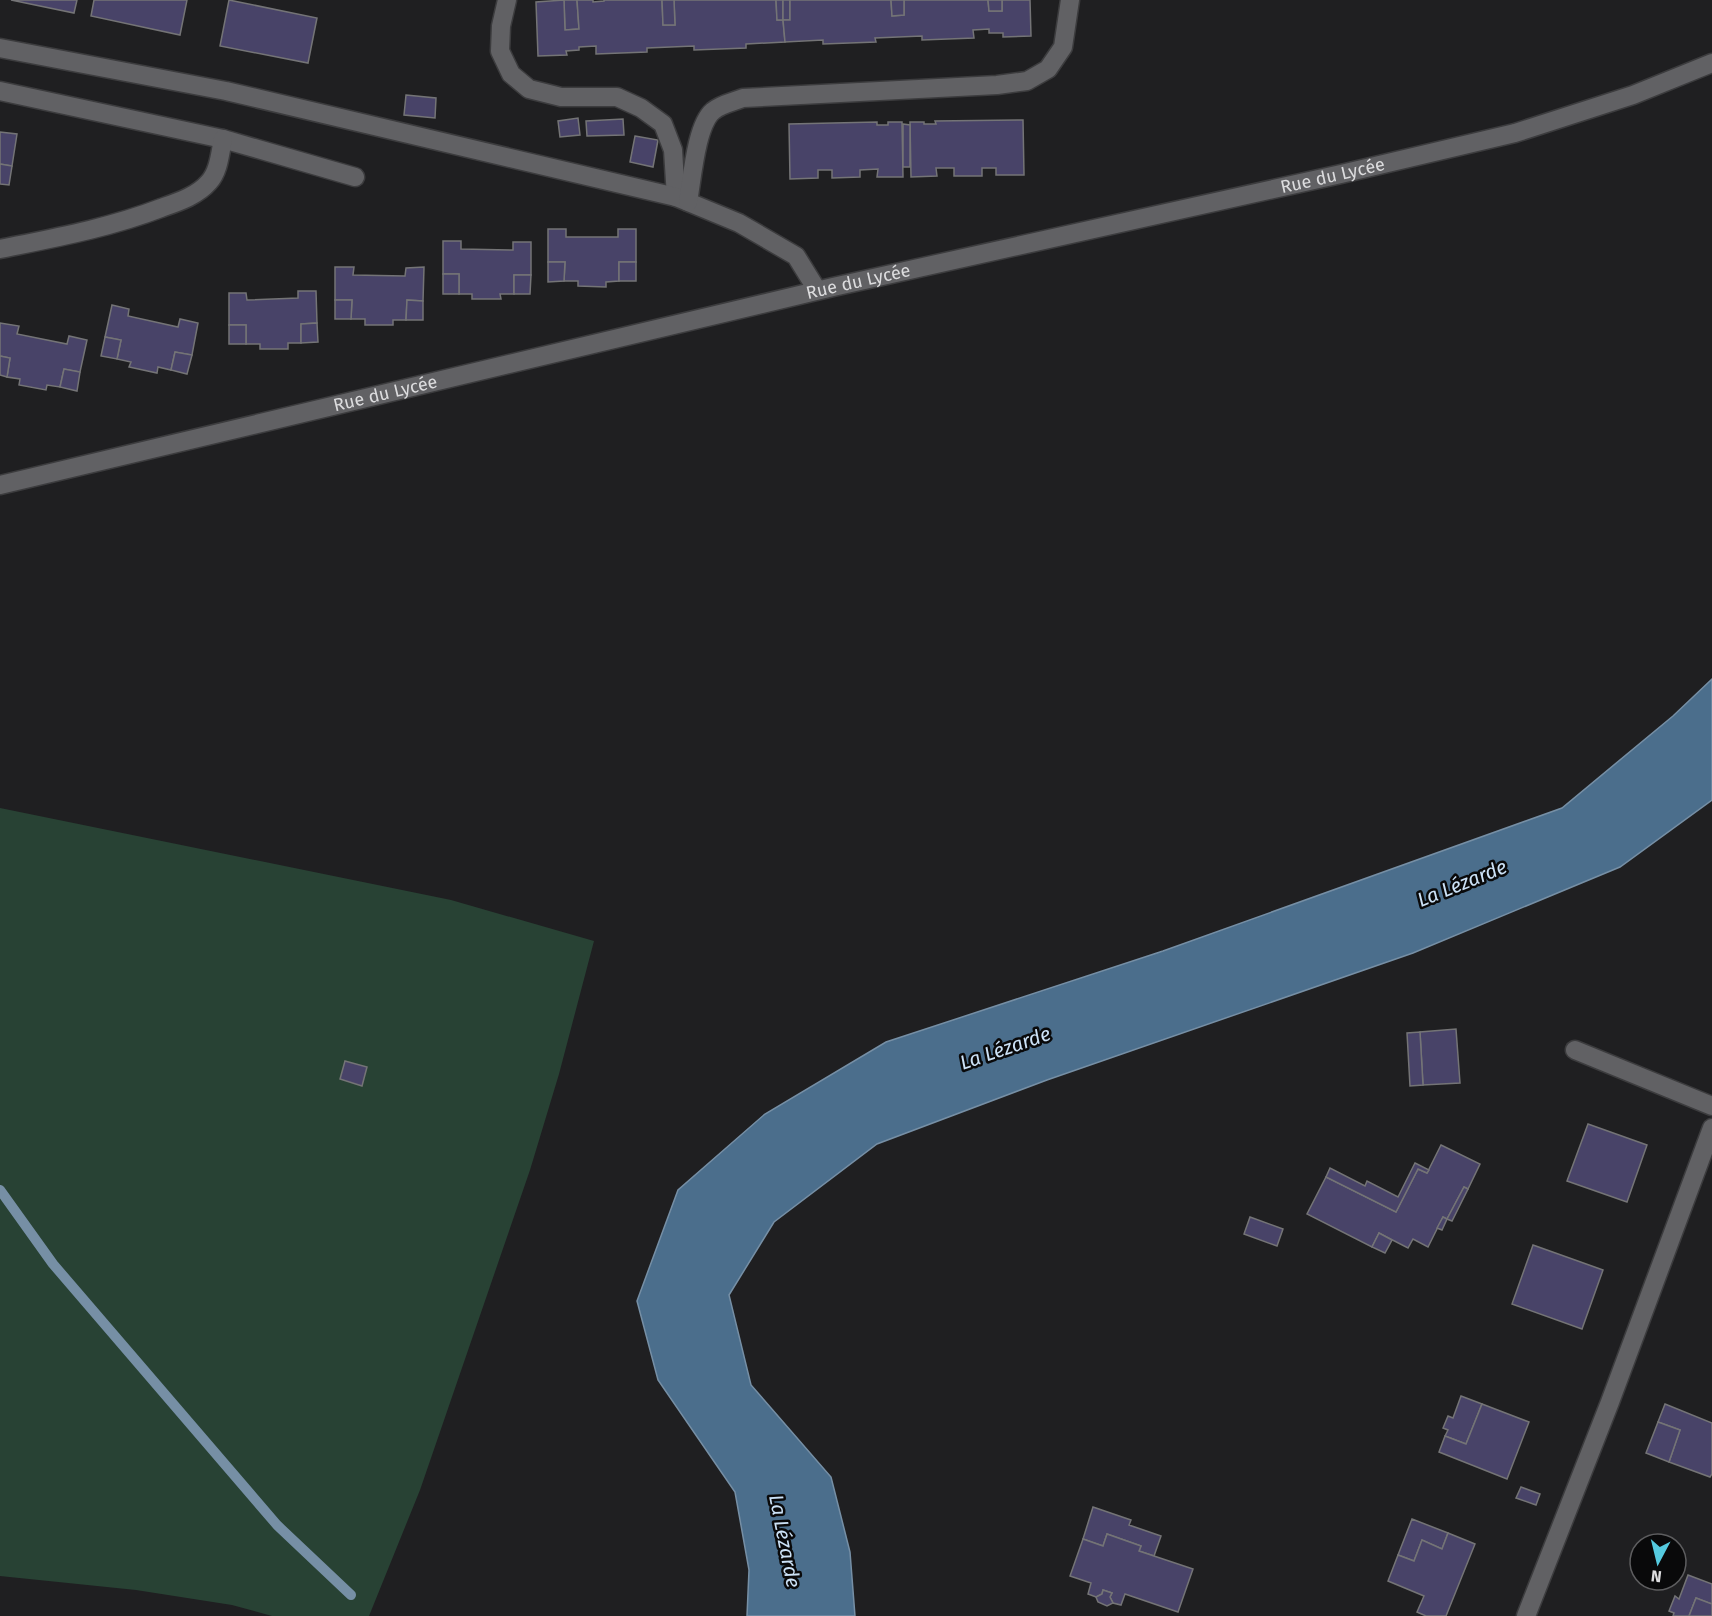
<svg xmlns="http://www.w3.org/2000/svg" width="1712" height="1616" font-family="'Fira Sans',sans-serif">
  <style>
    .green { fill: #284234 }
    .water { fill: #4b6e8c; stroke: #768fa5; stroke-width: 1.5 }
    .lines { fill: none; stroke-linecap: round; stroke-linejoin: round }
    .stream { stroke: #768fa5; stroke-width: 10 }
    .building { fill: #484368; stroke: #747476; stroke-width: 1.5 }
    .minor-casing { stroke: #3c3c3e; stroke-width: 21 }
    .minor { stroke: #616164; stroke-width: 18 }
    .labels { text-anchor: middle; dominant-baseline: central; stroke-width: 5; stroke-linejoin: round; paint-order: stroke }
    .street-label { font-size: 18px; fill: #dcdcde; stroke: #09090a }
    .water-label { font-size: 20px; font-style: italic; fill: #cce2f7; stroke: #09090a }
  </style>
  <rect width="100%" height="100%" fill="#1f1f21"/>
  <path class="green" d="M 0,808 L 451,900 L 594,941 L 559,1074 L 530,1170 L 420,1490 L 369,1616 L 272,1616 L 232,1605 L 136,1590 L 0,1576 Z"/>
  <path class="water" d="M 1712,679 L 1712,800 L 1620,867 L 1413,953 L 1047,1080 L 877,1144 L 774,1222 L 729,1295 L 751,1385 L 831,1477 L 850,1552 L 855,1616 L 747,1616 L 749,1570 L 735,1492 L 658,1380 L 637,1301 L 678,1190 L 765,1114 L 886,1042 L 1163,951 L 1562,808 L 1673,716 Z"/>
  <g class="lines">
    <path class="stream" d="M 0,1190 L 53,1264 L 277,1525 L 351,1595"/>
  </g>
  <g class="building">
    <path d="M 11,0 L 77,0 L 74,13 Z"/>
    <path d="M 94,0 L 187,0 L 180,35 L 91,16 Z"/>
    <path d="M 229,0 L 317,18 L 308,63 L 220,46 Z"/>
    <path d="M 564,0 L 577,0 L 579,29 L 565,30 Z"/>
    <path d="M 564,0 L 565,30 L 579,29 L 577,0 L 593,0 L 593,2 L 604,1 L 604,0 L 662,0 L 663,25 L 675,25 L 674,0 L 776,0 L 777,20 L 783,20 L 785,42 L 746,44 L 746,48 L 694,50 L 694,46 L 647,48 L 647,52 L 596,54 L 596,46 L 579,47 L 579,50 L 566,51 L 567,55 L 538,56 L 536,2 Z"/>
    <path d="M 662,0 L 674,0 L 675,25 L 663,25 Z"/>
    <path d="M 776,0 L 783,0 L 783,20 L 777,20 Z"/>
    <rect x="783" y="0" width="7" height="20"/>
    <path d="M 790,0 L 891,0 L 892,16 L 904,15 L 904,0 L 988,0 L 989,11 L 1002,11 L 1002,0 L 1030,0 L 1031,36 L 1003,37 L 1003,33 L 989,33 L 989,29 L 973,30 L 974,38 L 922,40 L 922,36 L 875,38 L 876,42 L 823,44 L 823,40 L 785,42 L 783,20 L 790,20 Z"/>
    <path d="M 891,0 L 904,0 L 904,15 L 892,16 Z"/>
    <path d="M 988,0 L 1002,0 L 1002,11 L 989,11 Z"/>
    <path d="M 406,95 L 436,98 L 435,118 L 404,115 Z"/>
    <path d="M 578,118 L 580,135 L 560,137 L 558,121 Z"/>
    <path d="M 623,119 L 624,135 L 587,136 L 586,121 Z"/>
    <path d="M 1023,120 L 1024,175 L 996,175 L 996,168 L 982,168 L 982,176 L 954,176 L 954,168 L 936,168 L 937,176 L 911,177 L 910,122 L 924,122 L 924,124 L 936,124 L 935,121 Z"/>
    <path d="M 877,122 L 877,125 L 888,125 L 888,122 L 902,122 L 903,177 L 877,177 L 878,169 L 860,170 L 860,177 L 832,178 L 832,170 L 818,170 L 818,178 L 790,179 L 789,124 Z"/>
    <path d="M 903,124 L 910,125 L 910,167 L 903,167 Z"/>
    <path d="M 0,132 L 17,134 L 12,166 L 0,164 Z"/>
    <path d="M 635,136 L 658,140 L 653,167 L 630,162 Z"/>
    <path d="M 0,164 L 12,166 L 9,185 L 0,184 Z"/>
    <path d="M 548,229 L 566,229 L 566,237 L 618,237 L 618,229 L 636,229 L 636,262 L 619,262 L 619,281 L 606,282 L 606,287 L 578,286 L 578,281 L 564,281 L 565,262 L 548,262 Z"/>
    <path d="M 443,241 L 461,241 L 461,249 L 513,250 L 513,242 L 531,242 L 531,275 L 514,275 L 514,294 L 500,294 L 501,299 L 472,299 L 472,294 L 459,294 L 459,274 L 443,274 Z"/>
    <path d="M 548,262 L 565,262 L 564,281 L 548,282 Z"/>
    <rect x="619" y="262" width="17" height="19"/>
    <path d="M 335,267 L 354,267 L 353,275 L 405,276 L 406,268 L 424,267 L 423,301 L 407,300 L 406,320 L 393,320 L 393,325 L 365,325 L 365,319 L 351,319 L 352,300 L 335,300 Z"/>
    <rect x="443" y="274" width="16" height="20"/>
    <path d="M 514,275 L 531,275 L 530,294 L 514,294 Z"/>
    <path d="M 298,291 L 316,291 L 317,323 L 301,324 L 301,343 L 288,343 L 288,349 L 260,349 L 260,344 L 246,344 L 246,325 L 229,325 L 229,293 L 246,293 L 247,300 L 298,298 Z"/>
    <path d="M 335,300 L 352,300 L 351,319 L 335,319 Z"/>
    <path d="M 407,300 L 423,301 L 423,320 L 406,320 Z"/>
    <path d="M 112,305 L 129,309 L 128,316 L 178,327 L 180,319 L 198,323 L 192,355 L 175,352 L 171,370 L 158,367 L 157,373 L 129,367 L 131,362 L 117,359 L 121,340 L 105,337 Z"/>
    <path d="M 0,323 L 19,326 L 17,334 L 67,344 L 69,336 L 87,340 L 80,372 L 64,369 L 60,387 L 47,385 L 46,390 L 19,385 L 20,379 L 7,377 L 10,358 L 0,356 Z"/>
    <path d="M 317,323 L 318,342 L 301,343 L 301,324 Z"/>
    <rect x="229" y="325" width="17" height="19"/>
    <path d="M 105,337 L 121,340 L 117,359 L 101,356 Z"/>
    <path d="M 175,352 L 192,355 L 187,374 L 171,370 Z"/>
    <path d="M 0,356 L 10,358 L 7,377 L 0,375 Z"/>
    <path d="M 64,369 L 80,372 L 77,391 L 60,387 Z"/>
    <path d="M 1456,1029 L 1460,1083 L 1423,1085 L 1420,1032 Z"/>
    <path d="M 1420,1032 L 1423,1085 L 1410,1086 L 1407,1033 Z"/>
    <path d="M 345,1061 L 367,1067 L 362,1086 L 340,1079 Z"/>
    <path d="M 1588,1124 L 1647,1145 L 1627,1202 L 1567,1181 Z"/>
    <path d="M 1441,1145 L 1480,1164 L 1468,1189 L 1464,1187 L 1447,1219 L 1443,1217 L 1428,1247 L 1413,1239 L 1408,1248 L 1379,1233 L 1372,1247 L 1307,1214 L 1326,1177 L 1396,1212 L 1418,1169 L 1427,1173 Z"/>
    <path d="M 1415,1163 L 1429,1170 L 1427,1173 L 1418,1169 L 1396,1212 L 1326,1177 L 1330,1168 L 1365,1186 L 1367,1181 L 1398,1197 Z"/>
    <path d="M 1464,1187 L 1468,1189 L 1452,1221 L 1447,1219 Z"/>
    <path d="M 1250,1217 L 1283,1229 L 1277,1246 L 1244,1234 Z"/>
    <path d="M 1443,1217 L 1447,1219 L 1442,1230 L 1437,1228 Z"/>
    <path d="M 1379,1233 L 1392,1240 L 1385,1253 L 1372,1247 Z"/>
    <path d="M 1533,1245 L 1603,1270 L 1582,1329 L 1512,1304 Z"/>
    <path d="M 1461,1396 L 1482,1404 L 1466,1444 L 1445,1436 L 1448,1430 L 1443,1428 L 1448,1416 L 1453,1418 Z"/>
    <path d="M 1482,1404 L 1529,1422 L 1507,1479 L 1439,1452 L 1445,1436 L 1466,1444 Z"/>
    <path d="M 1665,1404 L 1712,1423 L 1712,1474 L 1710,1477 L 1669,1462 L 1680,1430 L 1658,1422 Z"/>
    <path d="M 1658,1422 L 1680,1430 L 1669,1462 L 1646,1453 Z"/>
    <path d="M 1521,1487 L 1540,1494 L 1536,1505 L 1516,1498 Z"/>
    <path d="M 1093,1507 L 1131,1520 L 1129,1525 L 1161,1536 L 1154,1556 L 1139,1551 L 1141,1546 L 1107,1534 L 1103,1546 L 1083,1539 Z"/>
    <path d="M 1412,1519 L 1448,1533 L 1442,1549 L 1422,1540 L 1414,1561 L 1398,1555 Z"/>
    <path d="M 1448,1533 L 1475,1544 L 1446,1616 L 1426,1616 L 1417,1612 L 1424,1596 L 1388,1581 L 1398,1555 L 1414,1561 L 1422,1540 L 1442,1549 Z"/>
    <path d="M 1107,1534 L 1141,1546 L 1139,1551 L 1193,1569 L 1178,1612 L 1125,1594 L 1121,1605 L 1113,1603 L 1110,1597 L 1112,1593 L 1103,1590 L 1102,1594 L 1096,1597 L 1088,1594 L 1091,1583 L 1070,1576 L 1083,1539 L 1103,1546 Z"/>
    <path d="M 1688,1575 L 1712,1584 L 1712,1604 L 1696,1598 L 1689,1616 L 1673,1616 L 1674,1613 L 1669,1611 L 1675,1596 L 1679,1599 Z"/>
    <path d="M 1103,1590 L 1112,1593 L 1110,1597 L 1113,1603 L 1107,1606 L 1098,1602 L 1096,1597 L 1102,1594 Z"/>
    <path d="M 1696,1598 L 1712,1604 L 1712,1616 L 1689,1616 Z"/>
  </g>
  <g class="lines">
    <defs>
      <g id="minor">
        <path d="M 507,0 L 501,26 L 500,51 L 511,74 L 529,89 L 561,97 L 617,97 L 641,108 L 663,124 L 673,150 L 676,197"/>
        <path d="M 0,48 L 226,91 L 676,197 L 739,223 L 796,256 L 817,290"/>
        <path d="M 0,91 L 223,139 L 355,177"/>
        <path d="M 688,202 C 692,180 696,125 713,111 C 721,104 733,102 743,98 L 997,85 L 1027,81 L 1048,69 L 1063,47 L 1070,0"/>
        <path d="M 0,249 C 54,238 109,228 161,208 C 178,202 197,196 209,182 C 219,171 220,153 223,139"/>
        <path id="s1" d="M 0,485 L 833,287 L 1341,174 L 1515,133 L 1633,95 L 1712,63"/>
        <path d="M 1575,1050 L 1712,1106"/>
        <path d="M 1526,1616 L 1610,1402 L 1712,1128"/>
      </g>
    </defs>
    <use href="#minor" class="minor-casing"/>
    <use href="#minor" class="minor"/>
  </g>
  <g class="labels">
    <g class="street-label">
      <text stroke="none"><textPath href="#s1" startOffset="1368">Rue du Lycée</textPath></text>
      <text stroke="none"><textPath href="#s1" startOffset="882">Rue du Lycée</textPath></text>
      <text stroke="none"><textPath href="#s1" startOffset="396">Rue du Lycée</textPath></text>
    </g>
    <g class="water-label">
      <text transform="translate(1462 883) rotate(-22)">La Lézarde</text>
      <text transform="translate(1005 1048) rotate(-19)">La Lézarde</text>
      <text transform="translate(785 1541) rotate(79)">La Lézarde</text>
    </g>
  </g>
  <g transform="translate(1658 1562) rotate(187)"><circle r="28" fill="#09090a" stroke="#5d5d5f" stroke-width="1.5"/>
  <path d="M0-4.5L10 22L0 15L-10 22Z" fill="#55cadf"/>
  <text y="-9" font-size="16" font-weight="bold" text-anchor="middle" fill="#dcdcde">N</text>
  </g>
</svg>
